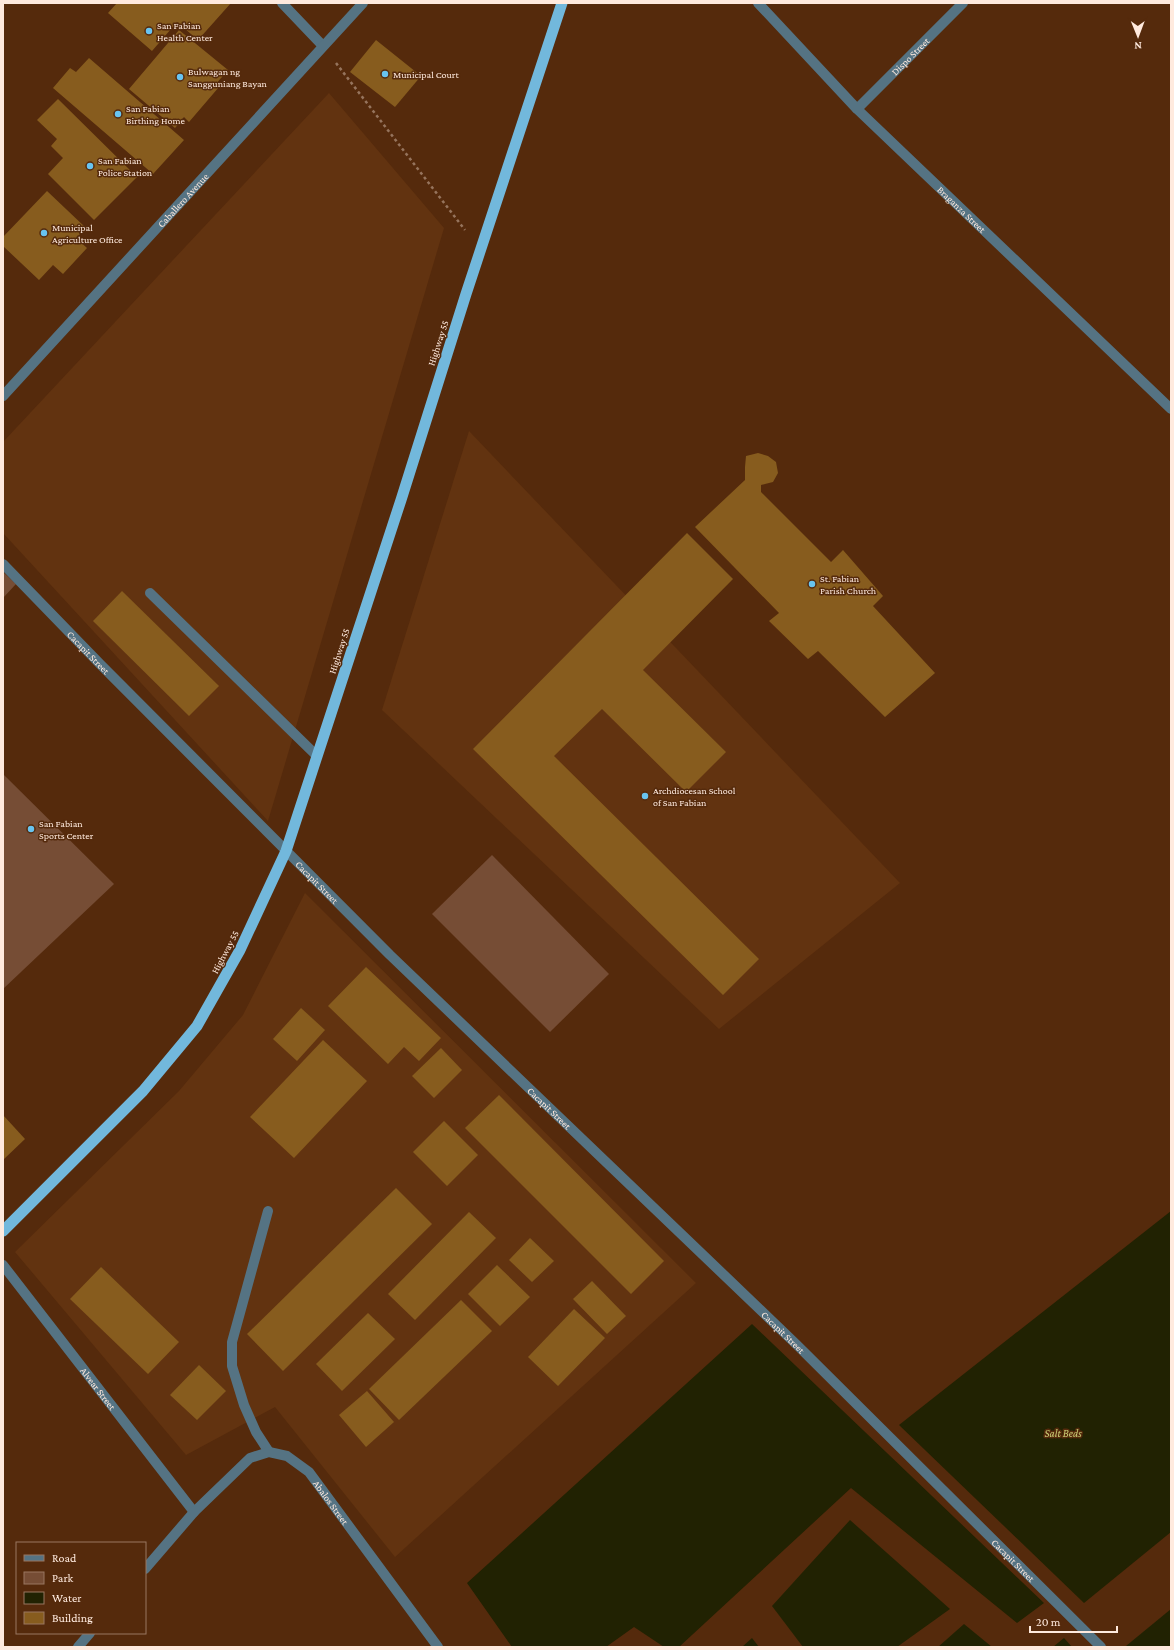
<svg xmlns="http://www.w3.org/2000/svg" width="1174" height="1650" font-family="'Crimson Pro',serif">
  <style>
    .built { fill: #623310 }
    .green { fill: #764d35 }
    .water { fill: #212202 }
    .building { fill: #875c1e }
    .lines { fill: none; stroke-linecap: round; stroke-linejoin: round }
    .path { stroke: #96745d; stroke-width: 2.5; stroke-dasharray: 3 3; stroke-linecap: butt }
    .service { stroke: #557383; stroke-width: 10 }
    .minor { stroke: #557383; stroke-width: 10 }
    .trunk { stroke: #72b8dc; stroke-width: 11 }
    .poi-dot { fill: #68c4f0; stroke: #552a0c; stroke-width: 1.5 }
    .labels { text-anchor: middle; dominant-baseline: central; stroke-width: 3; stroke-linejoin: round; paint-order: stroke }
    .poi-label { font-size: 10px; fill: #ffeade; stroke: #552a0c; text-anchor: start }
    .street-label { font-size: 10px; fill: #ffeade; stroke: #552a0c }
    .water-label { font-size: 11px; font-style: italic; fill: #cbd077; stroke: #552a0c }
  </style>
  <rect width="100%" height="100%" fill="#552a0c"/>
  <g class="built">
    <path d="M 329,93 L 444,228 L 268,821 L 3,533 L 3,442 Z"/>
    <path d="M 469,431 L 900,883 L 719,1029 L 382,710 Z"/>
    <path d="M 305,893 L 696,1283 L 395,1557 L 275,1407 L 186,1455 L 15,1252 L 179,1091 L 243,1015 Z"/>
  </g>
  <g class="green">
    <path d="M 3,572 L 16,584 L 3,598 Z"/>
    <path d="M 3,774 L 114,884 L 3,989 Z"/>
    <path d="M 492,855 L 609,974 L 550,1032 L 432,914 Z"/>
  </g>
  <g class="water">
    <path d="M 1171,1211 L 1171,1532 L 1084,1603 L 899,1425 Z"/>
    <path d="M 752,1324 L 1044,1603 L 1017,1623 L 851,1488 L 679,1647 L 664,1647 L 634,1627 L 606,1647 L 512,1647 L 467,1583 Z"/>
    <path d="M 850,1520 L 950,1609 L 897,1647 L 803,1647 L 772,1606 Z"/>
    <path d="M 1171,1609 L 1171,1647 L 1126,1646 Z"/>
    <path d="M 964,1624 L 992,1647 L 938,1647 Z"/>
    <path d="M 752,1638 L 759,1647 L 742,1647 Z"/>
    <path d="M 1064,1638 L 1072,1647 L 1053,1647 Z"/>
  </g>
  <g class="building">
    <path d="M 117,3 L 231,3 L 198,40 L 177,22 L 152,51 L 108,13 Z"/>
    <path d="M 179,30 L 228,70 L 215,85 L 219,87 L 189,122 L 184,117 L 175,128 L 129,89 Z"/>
    <path d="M 376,40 L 421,76 L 395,107 L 350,72 Z"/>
    <path d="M 89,58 L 184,140 L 153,174 L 53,88 L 70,68 L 76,72 Z"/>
    <path d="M 58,99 L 137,177 L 94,220 L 48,174 L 63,158 L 51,146 L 57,139 L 37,120 Z"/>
    <path d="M 47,191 L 86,228 L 76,238 L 87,248 L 63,274 L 53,265 L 39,280 L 3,246 L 3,237 Z"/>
    <path d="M 758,453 L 768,456 L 776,462 L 778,473 L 773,482 L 761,485 L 761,492 L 831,562 L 843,550 L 883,596 L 873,606 L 935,673 L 885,717 L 818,651 L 808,659 L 769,621 L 779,613 L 695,527 L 745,480 L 745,467 L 746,456 Z"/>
    <path d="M 687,533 L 733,579 L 643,670 L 726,752 L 686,792 L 602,709 L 554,756 L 759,959 L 723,995 L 473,749 Z"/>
    <path d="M 122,591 L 219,686 L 189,716 L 93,621 Z"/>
    <path d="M 366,967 L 441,1038 L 419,1061 L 404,1047 L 388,1064 L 328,1006 Z"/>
    <path d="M 301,1008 L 325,1030 L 297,1061 L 273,1039 Z"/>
    <path d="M 323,1040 L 367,1081 L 294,1158 L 250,1117 Z"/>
    <path d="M 441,1048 L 462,1070 L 434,1098 L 412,1076 Z"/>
    <path d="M 499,1095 L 664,1261 L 631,1294 L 465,1128 Z"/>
    <path d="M 3,1115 L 25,1139 L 3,1160 Z"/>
    <path d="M 444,1121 L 478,1155 L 447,1186 L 413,1152 Z"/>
    <path d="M 396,1188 L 432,1224 L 283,1371 L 247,1334 Z"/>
    <path d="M 469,1212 L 496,1238 L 415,1320 L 388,1294 Z"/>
    <path d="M 530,1238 L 554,1261 L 532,1282 L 509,1260 Z"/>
    <path d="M 497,1265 L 530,1297 L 500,1326 L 468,1294 Z"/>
    <path d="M 101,1267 L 179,1342 L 148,1374 L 70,1299 Z"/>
    <path d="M 592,1281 L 626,1316 L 607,1334 L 573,1299 Z"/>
    <path d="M 461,1300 L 492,1331 L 399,1420 L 369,1389 Z"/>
    <path d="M 574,1309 L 605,1338 L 558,1386 L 528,1357 Z"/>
    <path d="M 368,1313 L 395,1339 L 342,1391 L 316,1364 Z"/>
    <path d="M 199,1365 L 226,1391 L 197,1420 L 170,1395 Z"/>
    <path d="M 367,1391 L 394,1422 L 366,1447 L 339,1415 Z"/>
  </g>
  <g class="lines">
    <path class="path" d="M 336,63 L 465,230"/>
    <g class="service">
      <path d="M 150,593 L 317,756"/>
      <path d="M 268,1211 L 232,1342 L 232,1366 L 244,1405 L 256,1432 L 269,1452"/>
    </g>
    <g class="minor">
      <path d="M 282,3 L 323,46"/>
      <path id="s1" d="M 758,3 L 857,109 L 1171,409"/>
      <path id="s2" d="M 857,109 L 963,3"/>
      <path id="s3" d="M 3,396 L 363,3"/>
      <path id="s4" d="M 3,564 L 100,664 L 390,955 L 797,1345 L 1101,1647"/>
      <path id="s5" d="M 3,1265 L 194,1512"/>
      <path id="s6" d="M 145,1569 L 194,1512 L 250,1458 L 269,1452 L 287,1456 L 309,1472 L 438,1647"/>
      <path d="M 78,1647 L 90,1633"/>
    </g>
    <path class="trunk" d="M 3,1231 L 143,1091 L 197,1026 L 240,950 L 286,851 L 401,500 L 466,294 L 562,3"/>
  </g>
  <g class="poi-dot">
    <circle cx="149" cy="31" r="4"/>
    <circle cx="385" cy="74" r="4"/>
    <circle cx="180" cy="77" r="4"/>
    <circle cx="118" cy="114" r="4"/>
    <circle cx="90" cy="166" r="4"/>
    <circle cx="44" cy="233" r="4"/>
    <circle cx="812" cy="584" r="4"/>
    <circle cx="645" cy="796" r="4"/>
    <circle cx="31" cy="829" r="4"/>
  </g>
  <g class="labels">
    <g class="poi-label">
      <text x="157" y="25">San Fabian<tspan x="157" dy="12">Health Center</tspan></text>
      <text x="188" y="71">Bulwagan ng<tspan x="188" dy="12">Sangguniang Bayan</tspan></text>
      <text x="393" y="74">Municipal Court</text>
      <text x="126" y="108">San Fabian<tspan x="126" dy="12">Birthing Home</tspan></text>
      <text x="98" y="160">San Fabian<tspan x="98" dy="12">Police Station</tspan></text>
      <text x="52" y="227">Municipal<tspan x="52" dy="12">Agriculture Office</tspan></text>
      <text x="820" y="578">St. Fabian<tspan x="820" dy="12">Parish Church</tspan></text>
      <text x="653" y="790">Archdiocesan School<tspan x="653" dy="12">of San Fabian</tspan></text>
      <text x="39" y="823">San Fabian<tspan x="39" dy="12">Sports Center</tspan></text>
    </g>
    <g class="street-label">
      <text stroke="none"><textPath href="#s2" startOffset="75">Dispo Street</textPath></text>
      <text stroke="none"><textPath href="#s3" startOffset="266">Caballero Avenue</textPath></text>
      <text stroke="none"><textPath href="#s1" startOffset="290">Braganza Street</textPath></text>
      <text transform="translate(438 343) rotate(-72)">Highway 55</text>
      <text transform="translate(339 651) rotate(-72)">Highway 55</text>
      <text stroke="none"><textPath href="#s4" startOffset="123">Cacapit Street</textPath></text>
      <text stroke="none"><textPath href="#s4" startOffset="447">Cacapit Street</textPath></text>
      <text transform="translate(225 952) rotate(-62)">Highway 55</text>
      <text stroke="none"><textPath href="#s4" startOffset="771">Cacapit Street</textPath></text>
      <text stroke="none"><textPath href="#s4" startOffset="1095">Cacapit Street</textPath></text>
      <text stroke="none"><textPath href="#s5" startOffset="156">Alvear Street</textPath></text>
      <text stroke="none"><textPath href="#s6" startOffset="256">Abalos Street</textPath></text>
      <text stroke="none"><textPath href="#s4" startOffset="1419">Cacapit Street</textPath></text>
    </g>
    <g class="water-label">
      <text x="1063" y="1433">Salt Beds</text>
    </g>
  </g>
  <rect width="1174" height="1650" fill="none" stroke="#ffeade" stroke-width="8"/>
  <rect x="16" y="1542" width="130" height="92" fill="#552a0c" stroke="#997760"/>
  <rect x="24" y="1555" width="20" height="6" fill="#557383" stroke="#997760"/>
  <text x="52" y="1562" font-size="12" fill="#ffeade">Road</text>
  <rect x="24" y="1572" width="20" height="12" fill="#764d35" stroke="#997760"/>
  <text x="52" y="1582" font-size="12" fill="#ffeade">Park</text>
  <rect x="24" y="1592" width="20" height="12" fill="#212202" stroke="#997760"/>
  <text x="52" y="1602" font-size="12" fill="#ffeade">Water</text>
  <rect x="24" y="1612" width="20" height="12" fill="#875c1e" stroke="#997760"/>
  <text x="52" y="1622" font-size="12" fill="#ffeade">Building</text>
  <g transform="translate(1138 36) rotate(179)" stroke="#552a0c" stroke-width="3" paint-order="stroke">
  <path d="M0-3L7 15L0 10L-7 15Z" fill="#ffeade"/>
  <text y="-6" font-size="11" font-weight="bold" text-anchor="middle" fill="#ffeade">N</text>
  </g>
  <path d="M1030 1626v6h87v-6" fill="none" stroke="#ffeade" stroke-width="2"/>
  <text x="1036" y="1626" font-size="12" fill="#ffeade" stroke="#552a0c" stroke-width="3" paint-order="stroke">20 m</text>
</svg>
